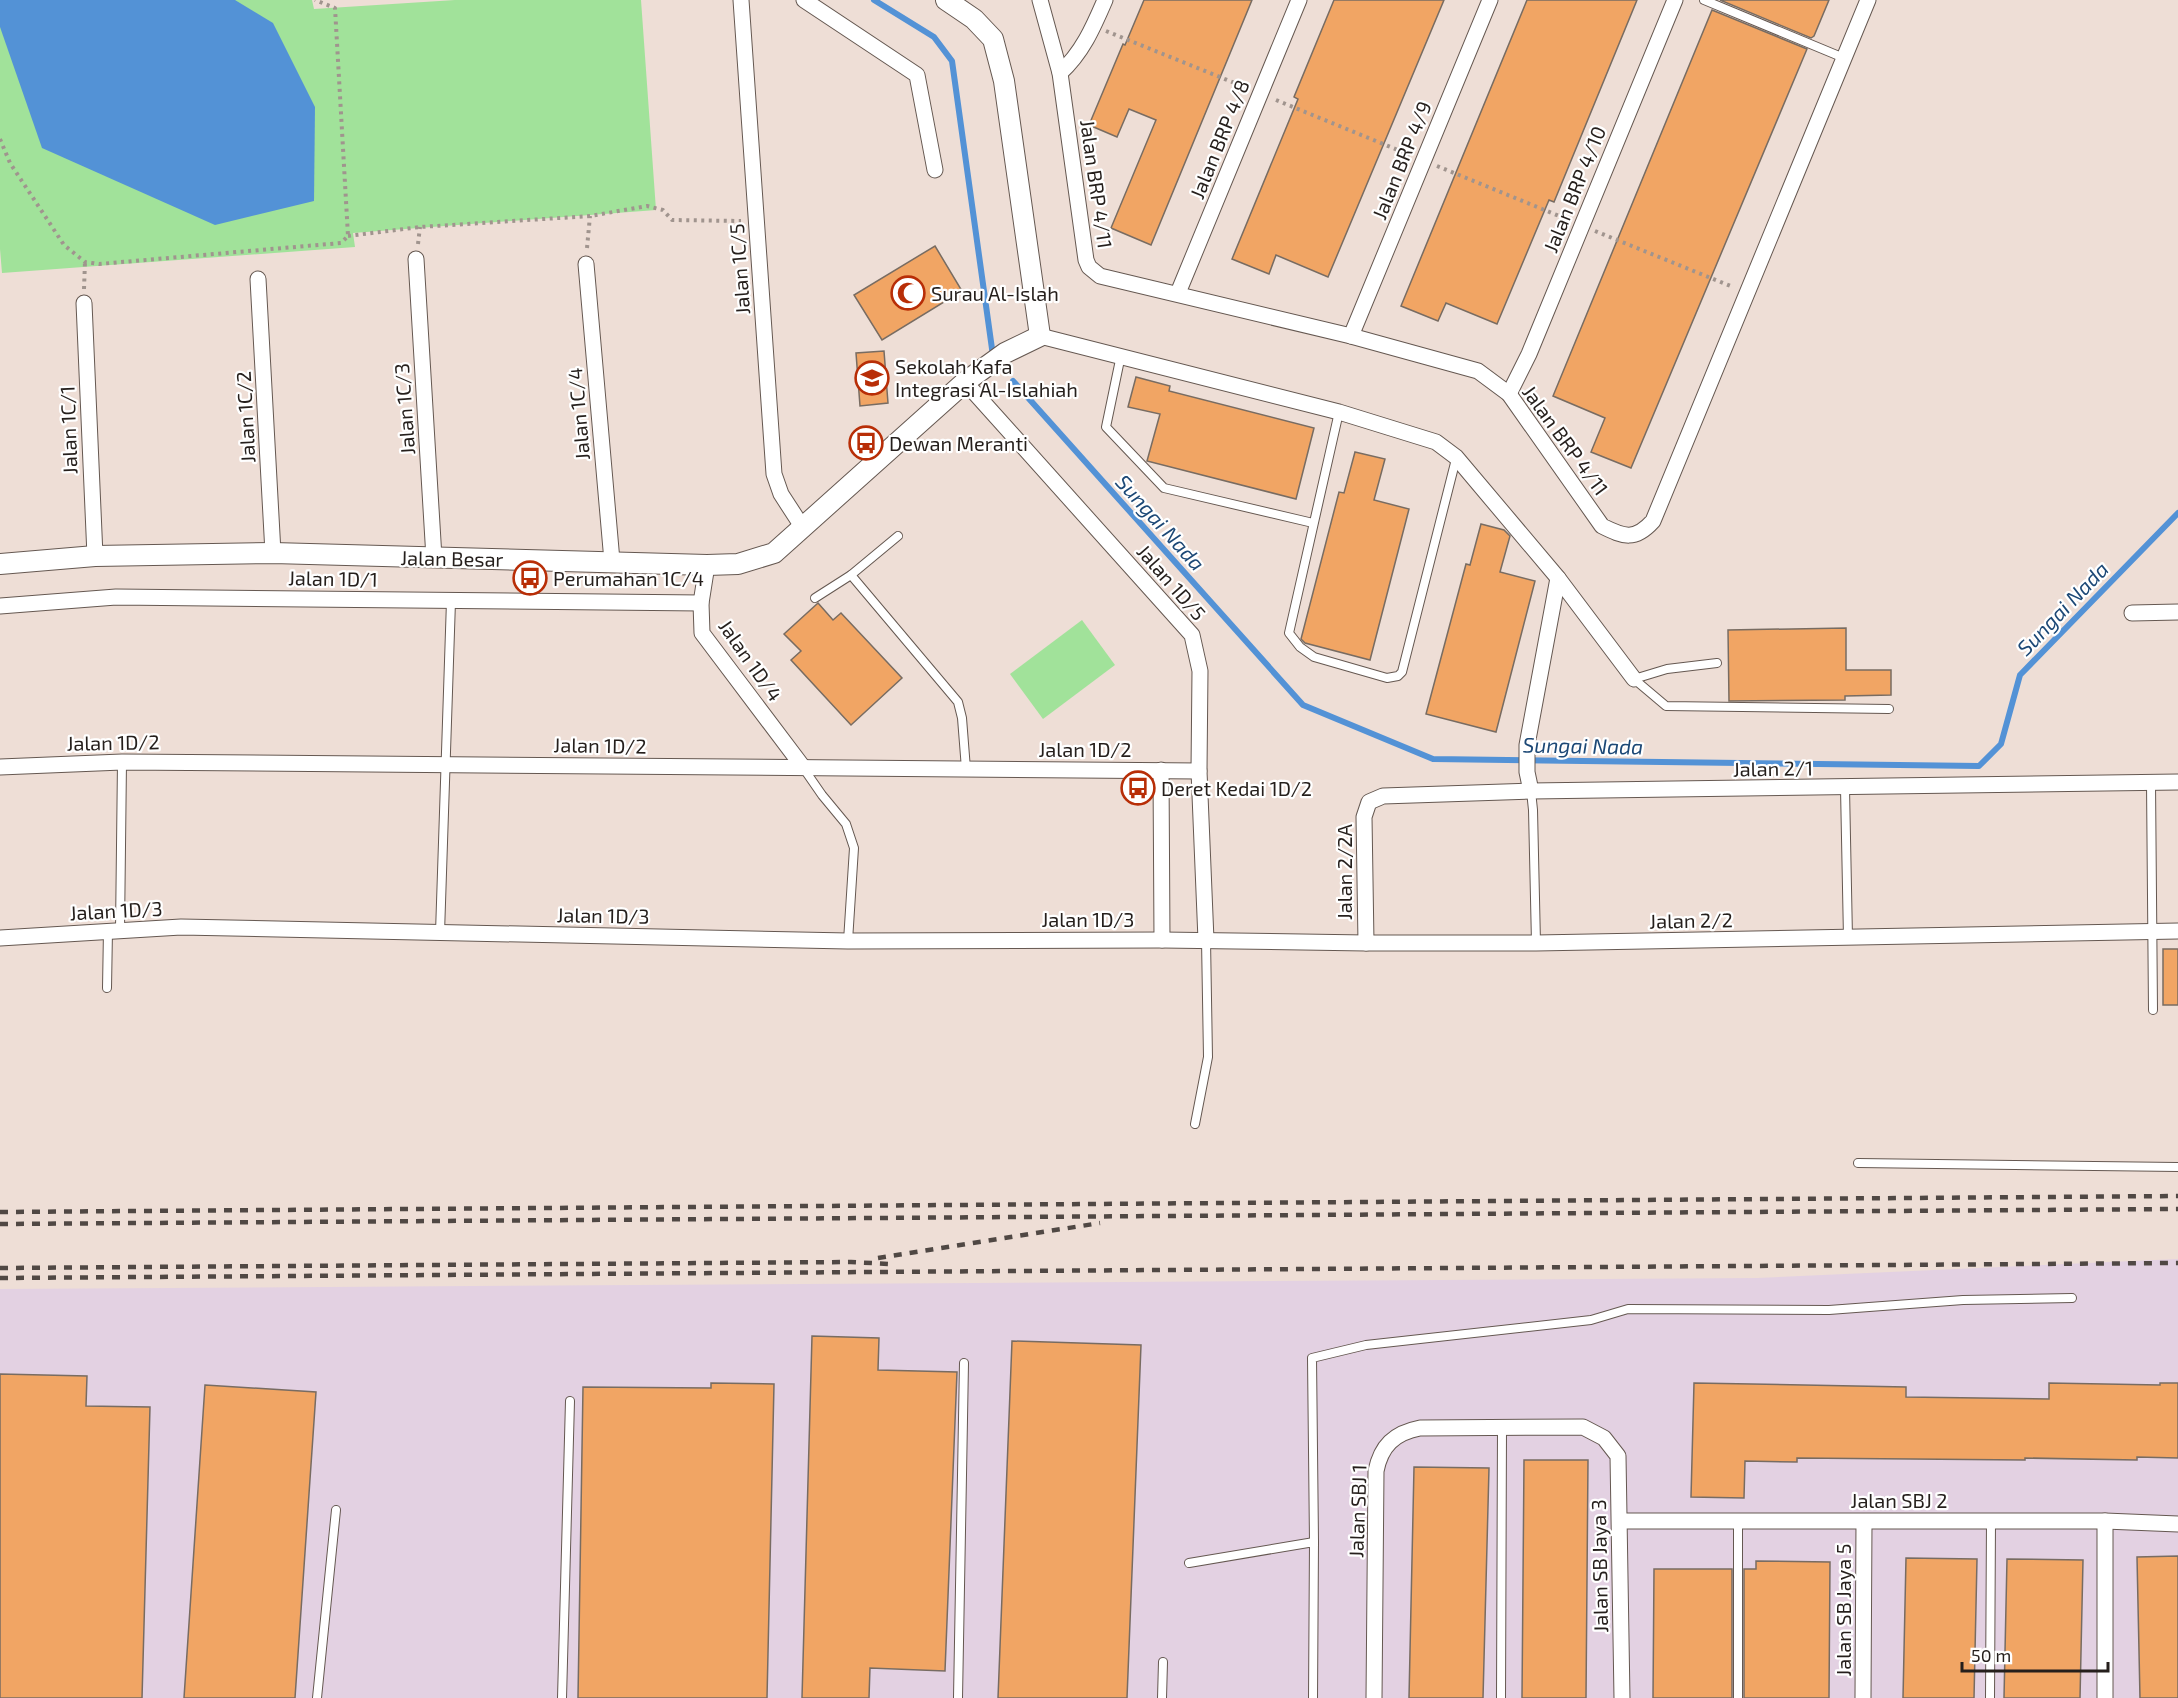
<svg xmlns="http://www.w3.org/2000/svg" width="2178" height="1698" font-family="'Exo 2',sans-serif">
  <style>
    .industrial { fill: #e3d1e2 }
    .green { fill: #a1e29a }
    .water { fill: #5392d6 }
    .lines { fill: none; stroke-linecap: round; stroke-linejoin: round }
    .stream { stroke: #5392d6; stroke-width: 6 }
    .building { fill: #f1a564; stroke: #786c62; stroke-width: 1.5 }
    .service-casing { stroke: #655851; stroke-width: 10 }
    .minor-casing { stroke: #655851; stroke-width: 17 }
    .tertiary-casing { stroke: #655851; stroke-width: 22 }
    .path { stroke: #a0948e; stroke-width: 4; stroke-dasharray: 3 4.5; stroke-linecap: butt }
    .service { stroke: #fff; stroke-width: 8 }
    .minor { stroke: #fff; stroke-width: 15 }
    .tertiary { stroke: #fff; stroke-width: 20 }
    .rail { stroke: #504844; stroke-width: 4.5; stroke-dasharray: 8 8; stroke-linecap: butt }
    .labels { text-anchor: middle; dominant-baseline: central; stroke-width: 4.5; stroke-linejoin: round; paint-order: stroke }
    .street-label { font-size: 20px; fill: #251f1c; stroke: #fff }
    .poi-label { font-size: 20px; fill: #251f1c; stroke: #fff; text-anchor: start }
    .water-label { font-size: 21px; font-style: italic; fill: #1c4876; stroke: #fff }
  </style>
  <rect width="100%" height="100%" fill="#eeded6"/>
  <path class="industrial" d="M 2178,1259 L 2178,1698 L 0,1698 L 0,1289 L 1757,1278 Z"/>
  <g class="green">
    <path d="M 0,0 L 312,0 L 314,9 L 455,0 L 641,0 L 656,210 L 353,233 L 355,247 L 2,273 L 0,249 Z"/>
    <path d="M 1082,620 L 1115,665 L 1043,719 L 1010,674 Z"/>
  </g>
  <path class="water" d="M 0,0 L 235,0 L 273,23 L 315,107 L 314,201 L 215,225 L 42,148 L 0,27 Z"/>
  <g class="lines">
    <g class="stream">
      <path d="M 874,0 L 934,37 L 952,61 L 993,356"/>
      <path d="M 1013,381 L 1303,705 L 1433,759 L 1979,766 L 2001,744 L 2020,675 L 2178,513"/>
    </g>
  </g>
  <g class="building">
    <path d="M 1144,0 L 1252,0 L 1151,245 L 1111,228 L 1156,120 L 1129,109 L 1117,137 L 1089,125 L 1123,44 L 1125,45 Z"/>
    <path d="M 1334,0 L 1444,0 L 1328,277 L 1276,255 L 1269,274 L 1232,259 L 1298,99 L 1294,97 Z"/>
    <path d="M 1527,0 L 1637,0 L 1554,202 L 1549,200 L 1497,324 L 1446,303 L 1438,321 L 1401,306 Z"/>
    <path d="M 1720,0 L 1829,0 L 1814,36 L 1811,38 Z"/>
    <path d="M 1712,10 L 1807,49 L 1631,468 L 1591,452 L 1605,418 L 1553,396 Z"/>
    <path d="M 935,246 L 962,291 L 882,340 L 854,295 Z"/>
    <path d="M 884,351 L 888,403 L 860,406 L 856,353 Z"/>
    <path d="M 1136,377 L 1170,386 L 1169,391 L 1314,428 L 1296,499 L 1147,461 L 1160,414 L 1128,407 Z"/>
    <path d="M 1355,452 L 1385,459 L 1374,500 L 1409,509 L 1370,660 L 1305,643 L 1301,639 L 1339,492 L 1344,493 Z"/>
    <path d="M 1481,524 L 1504,530 L 1510,536 L 1500,572 L 1535,581 L 1496,732 L 1426,714 L 1466,564 L 1470,565 Z"/>
    <path d="M 818,603 L 833,620 L 841,613 L 902,678 L 851,725 L 791,660 L 801,651 L 784,634 Z"/>
    <path d="M 1846,628 L 1846,670 L 1891,670 L 1891,695 L 1845,696 L 1845,700 L 1729,701 L 1728,630 Z"/>
    <rect x="2163" y="949" width="15" height="56"/>
    <path d="M 812,1336 L 879,1338 L 878,1370 L 957,1372 L 945,1671 L 870,1668 L 869,1698 L 802,1698 Z"/>
    <path d="M 1012,1341 L 1141,1345 L 1127,1698 L 998,1698 Z"/>
    <path d="M 0,1374 L 87,1376 L 86,1406 L 150,1407 L 142,1698 L 0,1698 Z"/>
    <path d="M 711,1383 L 774,1384 L 767,1698 L 578,1698 L 583,1387 L 711,1388 Z"/>
    <path d="M 1694,1383 L 1906,1387 L 1906,1397 L 2049,1399 L 2049,1383 L 2160,1385 L 2160,1383 L 2178,1383 L 2178,1458 L 2137,1457 L 2137,1460 L 2025,1458 L 2025,1460 L 1797,1458 L 1797,1462 L 1745,1461 L 1744,1498 L 1691,1497 Z"/>
    <path d="M 205,1385 L 316,1392 L 295,1698 L 184,1698 Z"/>
    <path d="M 1524,1460 L 1588,1460 L 1586,1698 L 1522,1698 Z"/>
    <path d="M 1414,1467 L 1489,1468 L 1483,1698 L 1409,1698 Z"/>
    <path d="M 2178,1556 L 2178,1698 L 2140,1698 L 2137,1557 Z"/>
    <path d="M 1906,1558 L 1977,1559 L 1974,1698 L 1903,1698 Z"/>
    <path d="M 2007,1559 L 2083,1560 L 2080,1698 L 2004,1698 Z"/>
    <path d="M 1756,1561 L 1830,1562 L 1829,1698 L 1744,1698 L 1744,1569 L 1756,1569 Z"/>
    <path d="M 1654,1569 L 1732,1569 L 1732,1698 L 1653,1698 Z"/>
  </g>
  <g class="lines">
    <defs>
      <g id="service">
        <path d="M 1704,0 L 1844,58"/>
        <path d="M 1121,355 L 1106,427 L 1164,488 L 1313,523"/>
        <path d="M 1339,412 L 1289,633 L 1300,647 L 1314,657 L 1387,678 L 1398,676 L 1402,672 L 1456,459"/>
        <path d="M 898,536 L 851,575 L 958,702 L 962,718 L 966,769"/>
        <path d="M 815,598 L 851,575"/>
        <path d="M 1634,679 L 1666,706 L 1889,709"/>
        <path d="M 1634,679 L 1667,669 L 1717,663"/>
        <path d="M 804,769 L 822,795 L 846,824 L 854,848 L 848,941"/>
        <path d="M 2151,783 L 2153,1010"/>
        <path d="M 1845,788 L 1848,938"/>
        <path d="M 1531,791 L 1533,810 L 1536,943"/>
        <path d="M 120,930 L 122,762"/>
        <path d="M 440,933 L 451,601"/>
        <path d="M 107,988 L 108,930"/>
        <path d="M 1195,1124 L 1208,1057 L 1206,940"/>
        <path d="M 1858,1163 L 2178,1167"/>
        <path d="M 1314,1542 L 1312,1358 L 1366,1345 L 1591,1320 L 1628,1309 L 1829,1310 L 1963,1300 L 2072,1298"/>
        <path d="M 1189,1563 L 1314,1542 L 1313,1698"/>
        <path d="M 317,1698 L 336,1510"/>
        <path d="M 562,1698 L 570,1401"/>
        <path d="M 958,1698 L 964,1363"/>
        <path d="M 1162,1698 L 1163,1662"/>
        <path d="M 1501,1698 L 1502,1428"/>
        <path d="M 1738,1698 L 1738,1521"/>
        <path d="M 1990,1698 L 1991,1521"/>
      </g>
      <g id="minor">
        <path d="M 741,0 L 774,474 L 781,494 L 803,528"/>
        <path d="M 804,0 L 917,75 L 935,170"/>
        <path d="M 1040,0 L 1060,73 L 1086,260 L 1089,267 L 1100,276 L 1351,336 L 1478,371 L 1509,394 L 1602,526 C 1624,537 1635,541 1653,521 L 1868,0"/>
        <path d="M 1060,73 C 1082,53 1093,28 1105,0"/>
        <path d="M 416,259 L 434,558"/>
        <path d="M 586,264 L 612,561"/>
        <path d="M 258,279 L 273,553"/>
        <path d="M 1178,293 L 1299,0"/>
        <path d="M 84,303 L 95,556"/>
        <path d="M 1040,336 L 1339,412 L 1436,442 L 1456,457 L 1558,578 L 1634,679"/>
        <path d="M 1351,336 L 1490,0"/>
        <path d="M 965,382 L 1192,635 L 1200,671 L 1199,771 L 1206,940"/>
        <path d="M 1509,394 L 1529,354 L 1675,0"/>
        <path d="M 707,565 L 701,603 L 702,633 L 803,767"/>
        <path d="M 0,606 L 116,597 L 701,603"/>
        <path d="M 2132,613 L 2178,612"/>
        <path d="M 0,767 L 122,762 L 1199,771"/>
        <path d="M 1161,770 L 1162,940"/>
        <path d="M 1531,791 L 1527,772 L 1527,745 L 1558,578"/>
        <path d="M 0,938 L 181,927 L 848,941 L 1162,940 L 1366,943 L 1536,943 L 2178,931"/>
        <path d="M 1366,943 L 1364,817 L 1369,802 L 1383,796 L 1531,791 L 2178,782"/>
        <path d="M 1620,1521 L 2105,1521 L 2178,1524"/>
        <path d="M 2105,1521 L 2105,1698"/>
        <path d="M 1374,1698 L 1376,1471 C 1381,1446 1394,1433 1420,1428 L 1583,1427 L 1604,1438 L 1618,1456 L 1622,1698"/>
        <path d="M 1863,1698 L 1864,1522"/>
      </g>
      <path id="tertiary" d="M 0,564 L 95,556 L 273,553 L 707,565 L 738,564 L 774,553 L 965,382 L 1005,353 L 1040,336 L 1004,81 L 993,39 L 974,19 L 946,0"/>
    </defs>
    <use href="#service" class="service-casing"/>
    <use href="#minor" class="minor-casing"/>
    <use href="#tertiary" class="tertiary-casing"/>
    <g class="path">
      <path d="M 1106,31 L 1247,88"/>
      <path d="M 1276,100 L 1410,155"/>
      <path d="M 0,139 L 10,163 L 64,245 L 85,262 L 99,264 L 341,243 L 348,236 L 335,8 L 315,0"/>
      <path d="M 1437,166 L 1569,220"/>
      <path d="M 1595,231 L 1733,287"/>
      <path d="M 348,236 L 420,227 L 590,216 L 647,206 L 663,210 L 672,220 L 741,221"/>
      <path d="M 418,244 L 420,227"/>
      <path d="M 587,248 L 590,216"/>
      <path d="M 84,289 L 85,262"/>
    </g>
    <use href="#service" class="service"/>
    <use href="#minor" class="minor"/>
    <use href="#tertiary" class="tertiary"/>
    <g class="rail">
      <path d="M 0,1212 L 2178,1196"/>
      <path d="M 0,1224 L 2178,1209"/>
      <path d="M 878,1258 L 1100,1223"/>
      <path d="M 0,1268 L 851,1262 L 890,1264"/>
      <path d="M 0,1278 L 2178,1263"/>
    </g>
  </g>
  <defs>
    <symbol id="mosque-ring" viewBox="-11 -11 22 22"><circle r="9.5" fill="#fff" stroke="#b82e07" stroke-width="1.5"/><path d="M3.5-4.9A6 6 0 1 0 3.5 4.9A5 5 0 1 1 3.5-4.9Z" fill="#b82e07"/></symbol>
    <symbol id="school-ring" viewBox="-11 -11 22 22"><circle r="9.5" fill="#fff" stroke="#b82e07" stroke-width="1.5"/><path d="M0-5L7-2L0 1L-7-2ZM-4 1L0 2.5L4 1V4Q0 6-4 4Z" fill="#b82e07"/></symbol>
    <symbol id="bus-ring" viewBox="-11 -11 22 22"><circle r="9.5" fill="#fff" stroke="#b82e07" stroke-width="1.5"/><path d="M-5-6H5V4H4V6H2V4H-2V6H-4V4H-5ZM-3.5-4V0h7V-4ZM-3.5 1.2v1.5H-2V1.2ZM2 1.2v1.5H3.5V1.2Z" fill="#b82e07"/></symbol>
  </defs>
  <g fill-rule="evenodd">
    <use href="#mosque-ring" x="889" y="274" width="38" height="38"/>
    <use href="#school-ring" x="853" y="359" width="38" height="38"/>
    <use href="#bus-ring" x="847" y="424" width="38" height="38"/>
    <use href="#bus-ring" x="511" y="559" width="38" height="38"/>
    <use href="#bus-ring" x="1119" y="769" width="38" height="38"/>
  </g>
  <g class="labels">
    <g class="street-label">
      <text transform="translate(1219 139) rotate(-68)">Jalan BRP 4/8</text>
      <text transform="translate(1401 160) rotate(-68)">Jalan BRP 4/9</text>
      <text transform="translate(1097 184) rotate(82)">Jalan BRP 4/11</text>
      <text transform="translate(1574 189) rotate(-68)">Jalan BRP 4/10</text>
      <text transform="translate(739 269) rotate(-94)">Jalan 1C/5</text>
      <text transform="translate(404 409) rotate(-94)">Jalan 1C/3</text>
      <text transform="translate(578 414) rotate(-95)">Jalan 1C/4</text>
      <text transform="translate(245 417) rotate(-93)">Jalan 1C/2</text>
      <text transform="translate(68 430) rotate(-92)">Jalan 1C/1</text>
      <text transform="translate(1566 440) rotate(54)">Jalan BRP 4/11</text>
      <text transform="translate(452 558) rotate(1)">Jalan Besar</text>
      <text transform="translate(333 578) rotate(1)">Jalan 1D/1</text>
      <text transform="translate(1172 582) rotate(49)">Jalan 1D/5</text>
      <text transform="translate(751 660) rotate(55)">Jalan 1D/4</text>
      <text transform="translate(113 742) rotate(-1)">Jalan 1D/2</text>
      <text transform="translate(600 745) rotate(1)">Jalan 1D/2</text>
      <text x="1085" y="749">Jalan 1D/2</text>
      <text transform="translate(1773 768) rotate(-1)">Jalan 2/1</text>
      <text transform="translate(1344 872) rotate(-90)">Jalan 2/2A</text>
      <text transform="translate(116 910) rotate(-3)">Jalan 1D/3</text>
      <text transform="translate(603 915) rotate(1)">Jalan 1D/3</text>
      <text x="1088" y="919">Jalan 1D/3</text>
      <text transform="translate(1691 920) rotate(-1)">Jalan 2/2</text>
      <text x="1899" y="1500">Jalan SBJ 2</text>
      <text transform="translate(1357 1511) rotate(-88)">Jalan SBJ 1</text>
      <text transform="translate(1599 1566) rotate(-91)">Jalan SB Jaya 3</text>
      <text transform="translate(1843 1610) rotate(-90)">Jalan SB Jaya 5</text>
    </g>
    <g class="poi-label">
      <text x="931" y="293">Surau Al-Islah</text>
      <text x="895" y="366">Sekolah Kafa<tspan x="895" dy="23">Integrasi Al-Islahiah</tspan></text>
      <text x="889" y="443">Dewan Meranti</text>
      <text x="553" y="578">Perumahan 1C/4</text>
      <text x="1161" y="788">Deret Kedai 1D/2</text>
    </g>
    <g class="water-label">
      <text transform="translate(1161 522) rotate(48)">Sungai Nada</text>
      <text transform="translate(2062 608) rotate(-46)">Sungai Nada</text>
      <text transform="translate(1583 745) rotate(1)">Sungai Nada</text>
    </g>
  </g>
  <path d="M1962 1662v9h146v-9" fill="none" stroke="#251f1c" stroke-width="3"/>
  <text x="1971" y="1662" font-size="18" fill="#251f1c" stroke="#ffffff" stroke-width="4.5" paint-order="stroke">50 m</text>
</svg>
